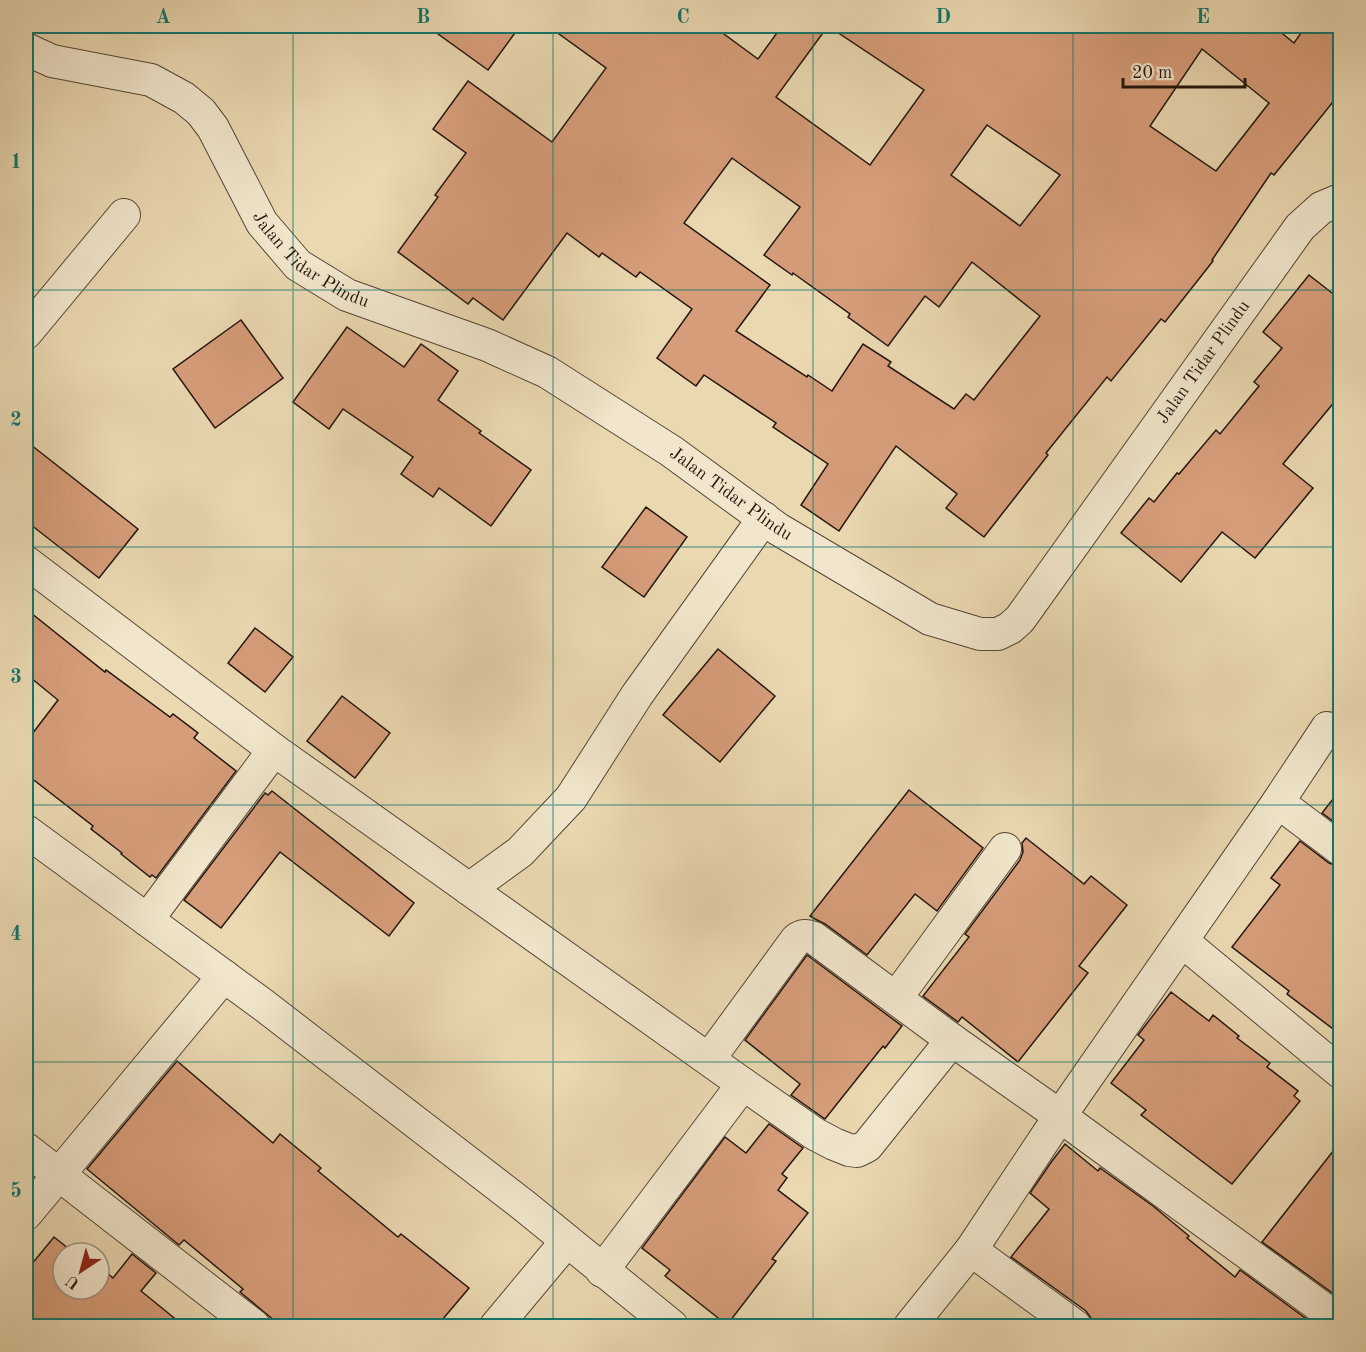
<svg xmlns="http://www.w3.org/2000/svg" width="1366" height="1352" font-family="'Old Standard TT',serif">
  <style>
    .building { fill: #d69d7a; stroke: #24150d; stroke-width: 1.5; fill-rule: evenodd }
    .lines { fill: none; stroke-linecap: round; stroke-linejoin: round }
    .minor-casing { stroke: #564636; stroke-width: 34 }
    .minor { stroke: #f1e6cc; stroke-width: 32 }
    .grid { fill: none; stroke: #0f766e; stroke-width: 1.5; stroke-opacity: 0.55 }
    .labels { text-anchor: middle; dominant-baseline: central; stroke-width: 6; stroke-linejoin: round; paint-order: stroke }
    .street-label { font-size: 18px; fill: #24150d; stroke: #f1e6cc }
    .neatline { fill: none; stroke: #0f766e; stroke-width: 2 }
    .grid-label { font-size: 20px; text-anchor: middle; font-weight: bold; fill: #0f766e }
  </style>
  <rect width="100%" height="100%" fill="#ead8b1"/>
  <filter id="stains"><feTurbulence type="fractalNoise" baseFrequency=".00333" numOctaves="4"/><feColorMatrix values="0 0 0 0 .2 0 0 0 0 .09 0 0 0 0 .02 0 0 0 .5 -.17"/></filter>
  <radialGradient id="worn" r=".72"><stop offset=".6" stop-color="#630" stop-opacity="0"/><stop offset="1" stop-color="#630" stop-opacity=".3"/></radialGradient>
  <g class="building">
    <path d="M 427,26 L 520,26 L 488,70 Z"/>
    <path d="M 548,26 L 713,26 L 758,59 L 782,26 L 828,26 L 776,97 L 870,165 L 924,90 L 828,26 L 1273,26 L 1294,43 L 1306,26 L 1341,26 L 1341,92 L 1274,175 L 1271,173 L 1212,260 L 1213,261 L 1165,322 L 1161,319 L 1111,381 L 1107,377 L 1046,453 L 1048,455 L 984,537 L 946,508 L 957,494 L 896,446 L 839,531 L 801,505 L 828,464 L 773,427 L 776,423 L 704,375 L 696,386 L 657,358 L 692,309 L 640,272 L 636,277 L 602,253 L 599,257 L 567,233 L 503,320 L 473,298 L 468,304 L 398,252 L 438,197 L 435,195 L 466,153 L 433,129 L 468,81 L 552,142 L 606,68 ZM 1202,49 L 1269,103 L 1216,171 L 1150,126 ZM 987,125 L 1060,175 L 1020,226 L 951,175 ZM 732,158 L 800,207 L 764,255 L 792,275 L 793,273 L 850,314 L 848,317 L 888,346 L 925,296 L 939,307 L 972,262 L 1040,316 L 974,400 L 966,394 L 954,409 L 888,366 L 891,362 L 863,344 L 832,391 L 808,375 L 807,377 L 736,331 L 770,285 L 684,223 Z"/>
    <path d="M 1309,275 L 1341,300 L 1341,394 L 1283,464 L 1313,488 L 1255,558 L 1222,532 L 1181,582 L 1121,533 L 1149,498 L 1154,502 L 1177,473 L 1179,474 L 1216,430 L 1220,434 L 1259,386 L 1254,382 L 1282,348 L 1263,332 Z"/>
    <path d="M 241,320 L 283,378 L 215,428 L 173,369 Z"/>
    <path d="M 347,327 L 404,367 L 421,344 L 458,371 L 438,400 L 481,431 L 479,433 L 531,470 L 491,526 L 439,488 L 433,497 L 401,474 L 413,457 L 343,409 L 329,429 L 293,402 Z"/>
    <path d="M 26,441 L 138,529 L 99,578 L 26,521 Z"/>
    <path d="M 646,507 L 687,537 L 644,597 L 602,567 Z"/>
    <path d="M 26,609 L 105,672 L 106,670 L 170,717 L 173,714 L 198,733 L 194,738 L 236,771 L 156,878 L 152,875 L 150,877 L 121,854 L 122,853 L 91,829 L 93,826 L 26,774 L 26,742 L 58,700 L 26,674 Z"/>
    <path d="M 255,628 L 293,657 L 265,692 L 228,663 Z"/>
    <path d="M 718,649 L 775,696 L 720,762 L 663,715 Z"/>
    <path d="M 342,696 L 390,733 L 355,778 L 307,741 Z"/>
    <path d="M 1341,789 L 1341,827 L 1322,813 Z"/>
    <path d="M 909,790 L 983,848 L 937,911 L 915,894 L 867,955 L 825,924 L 815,919 L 810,916 Z"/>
    <path d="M 272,791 L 414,903 L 389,936 L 280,852 L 221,928 L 184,900 L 265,793 L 268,795 Z"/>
    <path d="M 1026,838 L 1084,884 L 1091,876 L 1127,905 L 1079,966 L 1088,973 L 1018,1062 L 962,1017 L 958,1022 L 923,996 L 969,937 L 965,934 L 1020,860 L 1023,852 L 1022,843 Z"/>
    <path d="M 1300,841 L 1329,863 L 1341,867 L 1341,1035 L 1287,994 L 1289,991 L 1232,947 L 1280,885 L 1271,878 Z"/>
    <path d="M 807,955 L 902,1026 L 885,1048 L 883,1046 L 825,1119 L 791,1095 L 800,1084 L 745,1040 Z"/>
    <path d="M 1171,992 L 1209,1021 L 1213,1015 L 1239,1036 L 1237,1038 L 1270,1063 L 1267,1067 L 1298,1091 L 1294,1096 L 1300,1101 L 1232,1184 L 1141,1115 L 1146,1110 L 1111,1083 L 1144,1040 L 1138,1035 Z"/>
    <path d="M 177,1061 L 273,1143 L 280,1134 L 321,1168 L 318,1171 L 398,1237 L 401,1234 L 469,1288 L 437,1326 L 281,1326 L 240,1292 L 243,1289 L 184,1240 L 179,1245 L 87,1169 Z"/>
    <path d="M 769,1124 L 803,1148 L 782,1174 L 787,1178 L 778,1190 L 808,1213 L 772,1259 L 776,1261 L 727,1325 L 665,1276 L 670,1270 L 642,1248 L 725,1137 L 746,1153 Z"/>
    <path d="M 1341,1141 L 1341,1295 L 1338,1297 L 1262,1242 Z"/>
    <path d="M 1065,1144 L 1098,1171 L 1100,1168 L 1153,1206 L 1189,1236 L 1187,1238 L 1235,1277 L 1240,1270 L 1316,1326 L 1093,1326 L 1091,1318 L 1086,1311 L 1011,1257 L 1049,1209 L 1030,1193 L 1052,1161 Z"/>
    <path d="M 54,1237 L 74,1253 L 63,1253 L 63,1289 L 99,1289 L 99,1266 L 113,1278 L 132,1254 L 156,1273 L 141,1291 L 184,1326 L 26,1326 L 26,1271 Z"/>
  </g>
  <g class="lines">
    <defs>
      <g id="minor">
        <path id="s1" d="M 26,49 L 52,61 L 151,80 L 184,98 L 201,112 L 213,128 L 262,223 L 298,265 L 347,295 L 487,345 L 547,372 L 671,451 L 778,529 L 930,619 L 980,634 L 998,634 L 1010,628 L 1020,619 L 1300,227 L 1321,208 L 1340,200"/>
        <path d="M 26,333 L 124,215"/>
        <path d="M 26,562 L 274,750 L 743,1084 L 815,1134 L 834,1144 L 849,1150 L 857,1151 L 867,1146 L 952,1040"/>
        <path d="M 1278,802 L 1340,849"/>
        <path d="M 26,831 L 262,1004 L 522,1204 L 672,1326"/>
        <path d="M 469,889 L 520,852 L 571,798 L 637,695 L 764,518"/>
        <path d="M 147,920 L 274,750"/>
        <path d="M 1182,941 L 1340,1072"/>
        <path d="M 896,998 L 1005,849"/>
        <path d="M 709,1059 L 796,940 C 802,935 806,935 814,938 L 952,1040 L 1060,1116 L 1340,1321"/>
        <path d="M 26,1149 L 254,1326"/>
        <path d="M 26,1214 L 224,976"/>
        <path d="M 971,1250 L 1075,1326"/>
        <path d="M 602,1271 L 743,1084"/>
        <path d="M 496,1326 L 566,1242"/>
        <path d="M 910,1326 L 971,1250 L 1060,1116 L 1278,802 L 1327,728"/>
      </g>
    </defs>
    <use href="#minor" class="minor-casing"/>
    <use href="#minor" class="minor"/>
  </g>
  <path class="grid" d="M 293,26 L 293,1326M 553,26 L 553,1326M 813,26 L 813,1326M 1073,26 L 1073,1326M 26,290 L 1340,290M 26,547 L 1340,547M 26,805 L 1340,805M 26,1062 L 1340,1062"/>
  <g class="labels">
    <g class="street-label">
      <text stroke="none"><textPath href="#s1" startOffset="378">Jalan Tidar Plindu</textPath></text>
      <text stroke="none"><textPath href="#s1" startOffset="1512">Jalan Tidar Plindu</textPath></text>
      <text stroke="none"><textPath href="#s1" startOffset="864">Jalan Tidar Plindu</textPath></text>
    </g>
  </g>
  <rect width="1366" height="1352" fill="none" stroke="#ead8b1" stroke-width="66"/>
  <g transform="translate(81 1271) rotate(216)"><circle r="28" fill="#f1e6cc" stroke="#9f9280" stroke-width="1.5"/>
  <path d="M0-4.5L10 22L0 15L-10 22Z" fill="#8f2418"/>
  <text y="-9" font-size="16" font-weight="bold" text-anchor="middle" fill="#24150d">U</text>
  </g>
  <path d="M1123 78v9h122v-9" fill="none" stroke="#24150d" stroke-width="3"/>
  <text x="1132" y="78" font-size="18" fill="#24150d" stroke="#f1e6cc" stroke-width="4.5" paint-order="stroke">20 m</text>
  <rect x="33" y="33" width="1300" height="1286" class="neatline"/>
  <g class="grid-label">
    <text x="163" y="23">A</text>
    <text x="423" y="23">B</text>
    <text x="683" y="23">C</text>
    <text x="943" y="23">D</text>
    <text x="1203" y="23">E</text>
    <text x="16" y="168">1</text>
    <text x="16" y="426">2</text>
    <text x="16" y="683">3</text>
    <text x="16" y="940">4</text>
    <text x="16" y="1197">5</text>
  </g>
  <rect width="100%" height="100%" filter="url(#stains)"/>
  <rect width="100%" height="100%" fill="url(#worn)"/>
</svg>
